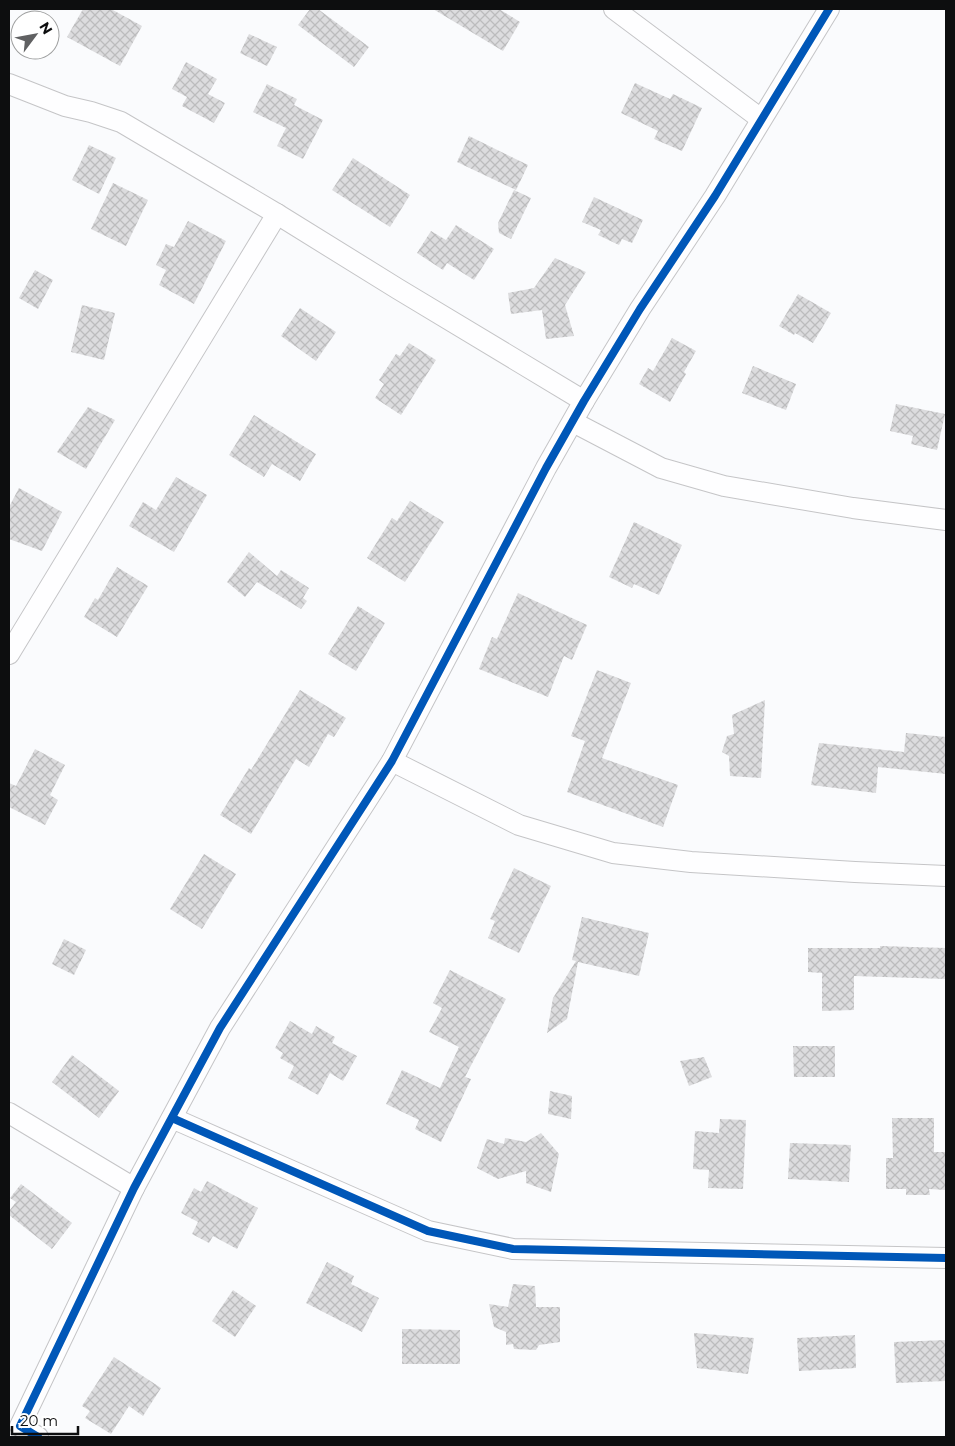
<svg xmlns="http://www.w3.org/2000/svg" width="955" height="1446" font-family="Montserrat,sans-serif">
  <style>
    .building { fill: url(#building-cross-hatch) }
    .lines { fill: none; stroke-linecap: round; stroke-linejoin: round }
    .minor-casing { stroke: #c5c5c7; stroke-width: 22 }
    .minor { stroke: #fefeff; stroke-width: 20 }
    .cycleway-casing { stroke: #fff; stroke-width: 11 }
    .cycleway { stroke: #0057b8; stroke-width: 8 }
  </style>
  <defs>
    <pattern id="building-cross-hatch" width="8" height="8" patternUnits="userSpaceOnUse" patternTransform="scale(1.25)"><rect width="8" height="8" fill="#dcdcde"/><path d="M0 0l8 8M0 8l8-8" fill="none" stroke="#bcbcbd"/></pattern>
  </defs>
  <rect width="100%" height="100%" fill="#fafbfd"/>
  <g class="building">
    <path d="M 83,9 L 111,9 L 142,26 L 120,66 L 67,37 Z"/>
    <path d="M 310,9 L 318,9 L 369,47 L 354,67 L 298,25 Z"/>
    <path d="M 433,9 L 499,9 L 520,22 L 503,51 Z"/>
    <path d="M 249,34 L 277,47 L 267,66 L 240,53 Z"/>
    <path d="M 186,62 L 217,79 L 208,94 L 225,103 L 214,123 L 182,106 L 187,97 L 172,89 Z"/>
    <path d="M 635,83 L 670,99 L 673,94 L 702,108 L 682,151 L 654,139 L 658,131 L 621,113 Z"/>
    <path d="M 267,84 L 297,99 L 294,105 L 323,120 L 303,159 L 277,146 L 286,128 L 253,112 Z"/>
    <path d="M 469,136 L 528,165 L 516,190 L 457,162 Z"/>
    <path d="M 89,145 L 116,158 L 99,194 L 72,180 Z"/>
    <path d="M 353,158 L 410,195 L 390,227 L 332,190 Z"/>
    <path d="M 113,183 L 148,200 L 126,246 L 91,229 Z"/>
    <path d="M 514,190 L 531,198 L 511,239 L 499,233 L 498,223 Z"/>
    <path d="M 594,197 L 643,220 L 632,243 L 622,239 L 619,245 L 598,235 L 601,230 L 582,222 Z"/>
    <path d="M 188,221 L 226,241 L 194,304 L 159,285 L 166,270 L 156,265 L 166,244 L 174,247 Z"/>
    <path d="M 456,225 L 494,249 L 474,280 L 447,263 L 443,270 L 417,253 L 431,231 L 446,240 Z"/>
    <path d="M 555,258 L 586,272 L 565,305 L 574,336 L 546,339 L 542,310 L 511,314 L 508,293 L 534,288 Z"/>
    <path d="M 35,270 L 53,280 L 38,309 L 19,298 Z"/>
    <path d="M 798,294 L 831,313 L 813,343 L 795,333 L 794,335 L 779,326 Z"/>
    <path d="M 82,305 L 115,313 L 104,360 L 71,352 Z"/>
    <path d="M 300,308 L 336,332 L 316,361 L 281,336 Z"/>
    <path d="M 672,338 L 696,351 L 684,372 L 686,374 L 670,402 L 639,384 L 648,368 L 653,371 Z"/>
    <path d="M 409,343 L 436,360 L 401,415 L 375,398 L 384,384 L 379,380 L 396,354 L 400,356 Z"/>
    <path d="M 753,366 L 796,384 L 786,410 L 742,393 Z"/>
    <path d="M 896,404 L 945,414 L 937,450 L 911,444 L 913,436 L 890,431 Z"/>
    <path d="M 88,407 L 115,420 L 86,469 L 57,452 Z"/>
    <path d="M 254,415 L 316,454 L 300,481 L 272,464 L 264,477 L 229,455 Z"/>
    <path d="M 176,477 L 207,495 L 174,552 L 129,526 L 143,502 L 156,510 Z"/>
    <path d="M 19,488 L 62,512 L 42,551 L 9,539 L 9,507 Z"/>
    <path d="M 410,501 L 444,522 L 405,582 L 367,558 L 392,518 L 397,521 Z"/>
    <path d="M 634,522 L 682,545 L 659,595 L 634,584 L 632,588 L 609,577 Z"/>
    <path d="M 249,552 L 277,576 L 281,570 L 309,588 L 303,598 L 307,601 L 301,609 L 257,582 L 245,597 L 227,582 Z"/>
    <path d="M 117,567 L 148,586 L 117,637 L 84,617 L 95,598 L 98,600 Z"/>
    <path d="M 518,593 L 587,625 L 572,660 L 564,656 L 548,697 L 479,669 L 492,637 L 497,639 Z"/>
    <path d="M 358,606 L 385,623 L 356,671 L 328,654 Z"/>
    <path d="M 597,670 L 631,683 L 602,758 L 678,785 L 663,827 L 567,792 L 585,741 L 571,736 Z"/>
    <path d="M 300,690 L 346,718 L 334,737 L 328,734 L 309,767 L 296,759 L 251,834 L 220,815 L 249,768 L 251,770 Z"/>
    <path d="M 765,700 L 761,778 L 730,776 L 729,756 L 722,752 L 727,736 L 734,734 L 732,715 Z"/>
    <path d="M 906,733 L 946,737 L 946,774 L 878,767 L 876,793 L 811,785 L 819,743 L 904,752 Z"/>
    <path d="M 35,749 L 65,765 L 50,795 L 58,800 L 45,825 L 9,807 L 9,783 L 16,786 Z"/>
    <path d="M 204,854 L 236,874 L 202,929 L 170,909 Z"/>
    <path d="M 514,868 L 551,886 L 519,953 L 488,938 L 495,921 L 490,919 Z"/>
    <path d="M 582,917 L 649,933 L 639,976 L 578,962 L 567,1019 L 547,1033 L 553,998 L 576,961 L 572,960 Z"/>
    <path d="M 64,939 L 86,950 L 74,975 L 52,964 Z"/>
    <path d="M 880,946 L 946,948 L 946,979 L 854,976 L 854,1010 L 822,1011 L 822,973 L 808,972 L 808,948 L 880,948 Z"/>
    <path d="M 450,970 L 506,999 L 465,1077 L 471,1079 L 441,1142 L 415,1129 L 419,1120 L 386,1104 L 402,1070 L 440,1088 L 459,1047 L 429,1032 L 442,1008 L 433,1003 Z"/>
    <path d="M 290,1021 L 312,1034 L 316,1026 L 335,1037 L 332,1043 L 357,1056 L 343,1081 L 330,1073 L 318,1095 L 288,1078 L 294,1066 L 280,1058 L 283,1053 L 275,1048 Z"/>
    <path d="M 793,1046 L 835,1046 L 835,1077 L 794,1077 Z"/>
    <path d="M 72,1055 L 119,1091 L 99,1118 L 52,1082 Z"/>
    <path d="M 704,1057 L 712,1077 L 689,1086 L 680,1061 Z"/>
    <path d="M 550,1091 L 572,1096 L 571,1119 L 548,1114 Z"/>
    <path d="M 892,1118 L 934,1118 L 934,1152 L 946,1152 L 946,1190 L 929,1189 L 930,1195 L 906,1195 L 906,1189 L 886,1189 L 886,1158 L 893,1158 Z"/>
    <path d="M 720,1119 L 746,1120 L 743,1189 L 708,1188 L 709,1170 L 693,1169 L 695,1131 L 719,1133 Z"/>
    <path d="M 541,1133 L 559,1154 L 551,1192 L 526,1183 L 526,1171 L 498,1179 L 477,1168 L 487,1139 L 504,1144 L 505,1138 L 526,1142 Z"/>
    <path d="M 790,1143 L 851,1145 L 849,1182 L 788,1179 Z"/>
    <path d="M 207,1181 L 258,1208 L 237,1249 L 213,1236 L 209,1243 L 192,1234 L 198,1222 L 181,1213 L 194,1188 L 201,1192 Z"/>
    <path d="M 21,1184 L 72,1223 L 52,1249 L 9,1215 L 9,1211 L 16,1202 L 10,1198 Z"/>
    <path d="M 327,1262 L 354,1276 L 351,1284 L 379,1298 L 362,1332 L 306,1303 Z"/>
    <path d="M 513,1284 L 535,1286 L 536,1307 L 560,1307 L 560,1342 L 539,1345 L 536,1350 L 514,1349 L 513,1344 L 506,1345 L 506,1332 L 494,1327 L 489,1304 L 508,1307 Z"/>
    <path d="M 233,1290 L 256,1306 L 235,1337 L 212,1321 Z"/>
    <path d="M 402,1329 L 460,1330 L 460,1364 L 402,1364 Z"/>
    <path d="M 694,1333 L 754,1338 L 748,1374 L 697,1368 Z"/>
    <path d="M 855,1335 L 856,1368 L 799,1371 L 797,1338 Z"/>
    <path d="M 946,1340 L 946,1381 L 896,1383 L 894,1342 Z"/>
    <path d="M 114,1357 L 161,1388 L 143,1416 L 129,1406 L 111,1434 L 85,1418 L 90,1411 L 82,1406 Z"/>
  </g>
  <g class="lines">
    <defs>
      <g id="minor">
        <path d="M 614,9 L 761,119"/>
        <path d="M 9,84 L 65,106 L 91,112 L 121,122 L 277,214 L 398,289 L 584,401"/>
        <path d="M 573,422 L 661,468 L 724,486 L 853,508 L 946,520"/>
        <path d="M 9,654 L 277,214"/>
        <path d="M 392,761 L 519,825 L 613,853 L 691,862 L 855,872 L 946,876"/>
        <path d="M 9,1113 L 134,1188"/>
        <path d="M 172,1118 L 428,1231 L 513,1249 L 946,1258"/>
        <path d="M 38,1437 L 20,1426 L 134,1188 L 220,1028 L 392,761 L 546,468 L 584,401 L 640,309 L 715,196 L 829,9"/>
      </g>
    </defs>
    <use href="#minor" class="minor-casing"/>
    <use href="#minor" class="minor"/>
    <defs>
      <g id="cycleway">
        <path d="M 172,1118 L 428,1231 L 513,1249 L 946,1258"/>
        <path d="M 38,1437 L 20,1426 L 134,1188 L 220,1028 L 392,761 L 546,468 L 584,401 L 640,309 L 715,196 L 829,9"/>
      </g>
    </defs>
    <use href="#cycleway" class="cycleway-casing"/>
    <use href="#cycleway" class="cycleway"/>
  </g>
  <rect width="955" height="1446" fill="none" stroke="#0d0e0f" stroke-width="20"/>
  <g transform="translate(35 35) rotate(58)"><circle r="24" fill="#ffffff" stroke="#9e9f9f"/>
  <path d="M0-4L9 19L0 12L-9 19Z" fill="#606162"/>
  <text y="-8" font-size="14" font-weight="bold" text-anchor="middle" fill="#0d0e0f">N</text>
  </g>
  <path d="M12 1426v8h66v-8" fill="none" stroke="#0d0e0f" stroke-width="2.5"/>
  <text x="20" y="1426" font-size="15" fill="#0d0e0f" stroke="#ffffff" stroke-width="4" paint-order="stroke">20 m</text>
</svg>
